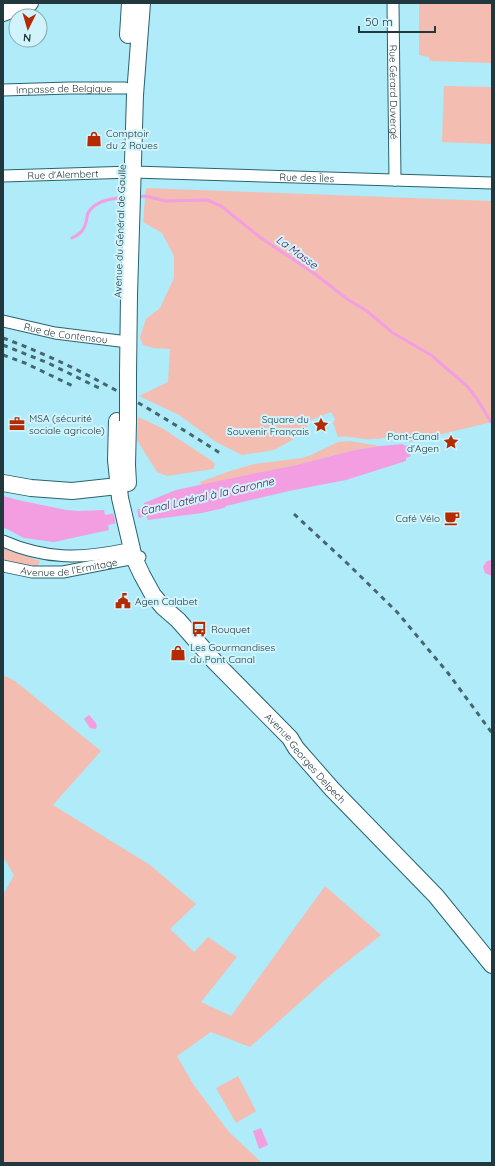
<svg xmlns="http://www.w3.org/2000/svg" width="495" height="1166" font-family="Quicksand,sans-serif">
  <style>
    .green { fill: #f3beb1 }
    .water { fill: #f29ee1 }
    .pier { fill: #afebf9 }
    .lines { fill: none; stroke-linecap: round; stroke-linejoin: round }
    .stream { stroke: #f29ee1; stroke-width: 3 }
    .street-casing { stroke: #28636f; stroke-width: 13 }
    .secondary-casing { stroke: #28636f; stroke-width: 18 }
    .street { stroke: #fff; stroke-width: 11 }
    .secondary { stroke: #fff; stroke-width: 16 }
    .rail { stroke: #45666e; stroke-width: 3; stroke-dasharray: 5 5; stroke-linecap: butt }
    .secondary-bridge-casing { stroke: #28636f; stroke-width: 18; stroke-linecap: butt }
    .secondary-bridge { stroke: #fff; stroke-width: 16 }
    .labels { text-anchor: middle; dominant-baseline: central; stroke-width: 4; stroke-linejoin: round; paint-order: stroke }
    .street-label { font-size: 10px; fill: #20383e; stroke: #d1f4fc }
    .poi-label { font-size: 10px; fill: #20383e; stroke: #d1f4fc; text-anchor: start }
    .water-label { font-size: 11px; font-style: italic; fill: #590e4f; stroke: #d1f4fc }
  </style>
  <rect width="100%" height="100%" fill="#afebf9"/>
  <g class="green">
    <path d="M 419,3 L 492,3 L 492,63 L 430,61 L 429,57 L 419,55 Z"/>
    <path d="M 444,86 L 492,87 L 492,144 L 442,142 Z"/>
    <path d="M 146,188 L 492,201 L 492,422 L 409,442 L 408,433 L 378,439 C 373,438 369,440 365,439 C 354,438 349,436 338,437 L 333,423 L 335,419 L 331,412 L 309,421 L 306,428 L 296,438 L 274,450 L 242,455 L 216,442 L 179,415 L 139,396 L 168,382 L 170,349 L 153,348 L 143,345 L 140,337 L 146,319 L 160,308 L 174,278 L 174,256 L 162,233 L 143,222 Z"/>
    <path d="M 138,417 L 162,428 L 212,461 L 215,464 L 213,469 L 167,476 L 157,472 L 137,440 Z"/>
    <path d="M 350,441 L 380,446 L 355,450 L 296,465 L 201,485 L 200,482 L 230,471 L 254,464 L 302,458 L 311,455 L 338,442 Z"/>
    <path d="M 3,548 L 40,561 L 36,569 L 3,562 Z"/>
    <path d="M 3,675 L 15,681 L 101,751 L 53,805 L 150,865 L 196,904 L 170,929 L 194,952 L 208,937 L 237,957 L 201,1002 L 231,1016 L 325,886 L 381,935 L 333,973 L 250,1047 L 211,1032 L 177,1056 L 193,1084 L 229,1132 L 262,1163 L 3,1163 L 3,895 L 14,875 L 3,857 Z"/>
    <path d="M 238,1076 L 256,1111 L 236,1123 L 216,1088 Z"/>
  </g>
  <g class="water">
    <path d="M 492,426 L 406,458 L 406,461 L 346,480 L 289,491 L 226,506 L 224,508 L 202,513 L 148,520 L 146,516 L 108,525 L 109,530 L 54,542 L 24,538 L 3,527 L 3,496 L 18,500 L 66,510 L 78,511 L 104,510 L 105,515 L 144,508 L 144,503 L 176,490 L 218,481 L 296,465 L 355,450 L 380,446 L 403,444 L 404,446 Z"/>
    <path d="M 492,560 L 492,576 L 485,573 L 483,567 L 487,561 Z"/>
    <path d="M 89,715 L 96,723 L 97,727 L 95,729 L 90,728 L 84,719 Z"/>
    <path d="M 261,1128 L 268,1145 L 259,1149 L 253,1131 Z"/>
  </g>
  <g class="pier">
    <path d="M 492,424 L 492,440 L 412,458 L 411,457 L 408,445 L 409,443 Z"/>
    <path d="M 137,507 L 139,520 L 116,525 L 113,512 Z"/>
  </g>
  <g class="lines">
    <g class="stream">
      <path d="M 137,197 L 145,196 L 166,201 L 207,200 L 221,206 L 261,238 L 315,274 L 347,299 L 367,311 L 393,333 L 431,355 L 467,386 L 477,399 L 491,422"/>
      <path d="M 72,238 C 80,234 84,231 86,222 C 87,219 87,216 88,213 C 95,200 114,198 127,197"/>
    </g>
    <defs>
      <g id="street">
        <path id="s1" d="M 393,3 L 395,180"/>
        <path id="s2" d="M 3,90 L 70,88 L 125,88"/>
        <path id="s3" d="M 3,176 L 133,172 L 492,183"/>
        <path id="s4" d="M 3,321 L 55,333 L 128,342"/>
        <path d="M 3,541 C 44,559 80,559 123,550"/>
        <path id="s5" d="M 3,566 L 32,572 L 63,572 L 140,557"/>
      </g>
      <g id="secondary">
        <path d="M 3,13 L 30,3"/>
        <path d="M 128,35 L 130,3"/>
        <path d="M 128,374 L 129,295 L 135,95 L 142,3"/>
        <path id="s6" d="M 117,421 L 116,460 L 120,498 L 134,558 L 142,575 L 153,595 L 163,607 L 178,620 L 215,662 L 290,738 L 296,748 L 332,789 L 436,896 L 492,965"/>
        <path d="M 128,422 L 127,465 L 128,483"/>
        <path d="M 3,483 L 31,488 L 72,491 L 118,486 L 123,478"/>
      </g>
    </defs>
    <use href="#street" class="street-casing"/>
    <use href="#secondary" class="secondary-casing"/>
    <use href="#street" class="street"/>
    <use href="#secondary" class="secondary"/>
    <g class="rail">
      <path d="M 3,338 C 80,366 151,409 220,453"/>
      <path d="M 3,345 L 48,363 L 103,390"/>
      <path d="M 3,355 L 25,363 L 75,387"/>
      <path d="M 294,514 L 348,564 L 397,612 L 448,673 L 492,733"/>
    </g>
    <defs>
      <path id="secondary-bridge" d="M 128,374 L 128,421"/>
    </defs>
    <use href="#secondary-bridge" class="secondary-bridge-casing"/>
    <use href="#secondary-bridge" class="secondary-bridge"/>
  </g>
  <defs>
    <symbol id="shop-bare" viewBox="-9 -9 18 18"><path d="M-5-2.5h2.3a2.7 3.5 0 0 1 5.4 0H5L5.5 6h-11ZM-1.5-2.5h3a1.5 2.3 0 0 0-3 0Z" fill="#b52a01" stroke="#d1f4fc" stroke-width="2.5" paint-order="stroke"/></symbol>
    <symbol id="office-bare" viewBox="-9 -9 18 18"><path d="M-6-3h4V-5.5h4V-3h4V5H-6ZM-1-4.5V-3h2v-1.5ZM-6 0V1H6V0Z" fill="#b52a01" stroke="#d1f4fc" stroke-width="2.5" paint-order="stroke"/></symbol>
    <symbol id="sight-bare" viewBox="-9 -9 18 18"><path d="M0-6L1.8-2.2L6-1.7L2.9 1.2L3.7 5.4L0 3.3L-3.7 5.4L-2.9 1.2L-6-1.7L-1.8-2.2Z" fill="#b52a01" stroke="#d1f4fc" stroke-width="2.5" paint-order="stroke"/></symbol>
    <symbol id="cafe-bare" viewBox="-9 -9 18 18"><path d="M-5.5-4.5H6V0H3Q3 3.5 0 3.5H-2.5Q-5.5 3.5-5.5 0ZM3-3.2v2h1.7v-2ZM-6 4.5H4V6H-6Z" fill="#b52a01" stroke="#d1f4fc" stroke-width="2.5" paint-order="stroke"/></symbol>
    <symbol id="civic-bare" viewBox="-9 -9 18 18"><path d="M-.6-6.5H3V-4.5H.6V-3L4-1V1h2V6H-6V1h2V-1L-.6-3ZM-1.2 2.5V6h2.4V2.5Z" fill="#b52a01" stroke="#d1f4fc" stroke-width="2.5" paint-order="stroke"/></symbol>
    <symbol id="bus-bare" viewBox="-9 -9 18 18"><path d="M-5-6H5V4H4V6H2V4H-2V6H-4V4H-5ZM-3.5-4V0h7V-4ZM-3.5 1.2v1.5H-2V1.2ZM2 1.2v1.5H3.5V1.2Z" fill="#b52a01" stroke="#d1f4fc" stroke-width="2.5" paint-order="stroke"/></symbol>
  </defs>
  <g fill-rule="evenodd">
    <use href="#shop-bare" x="83" y="128" width="22" height="22"/>
    <use href="#office-bare" x="6" y="413" width="22" height="22"/>
    <use href="#sight-bare" x="310" y="414" width="22" height="22"/>
    <use href="#sight-bare" x="440" y="431" width="22" height="22"/>
    <use href="#cafe-bare" x="441" y="507" width="22" height="22"/>
    <use href="#civic-bare" x="112" y="590" width="22" height="22"/>
    <use href="#bus-bare" x="188" y="618" width="22" height="22"/>
    <use href="#shop-bare" x="167" y="642" width="22" height="22"/>
  </g>
  <g class="labels">
    <g class="street-label">
      <text stroke="none"><textPath href="#s2" startOffset="61">Impasse de Belgique</textPath></text>
      <text stroke="none"><textPath href="#s1" startOffset="89">Rue Gérard Duvergé</textPath></text>
      <text stroke="none"><textPath href="#s3" startOffset="60">Rue d'Alembert</textPath></text>
      <text stroke="none"><textPath href="#s3" startOffset="304">Rue des Îles</textPath></text>
      <text transform="translate(120 231) rotate(-88)">Avenue du Général de Gaulle</text>
      <text stroke="none"><textPath href="#s4" startOffset="64">Rue de Contensou</textPath></text>
      <text stroke="none"><textPath href="#s5" startOffset="67">Avenue de l’Ermitage</textPath></text>
      <text stroke="none"><textPath href="#s6" startOffset="404">Avenue Georges Delpech</textPath></text>
    </g>
    <g class="poi-label">
      <text x="106" y="133">Comptoir<tspan x="106" dy="12">du 2 Roues</tspan></text>
      <text x="29" y="418">MSA (sécurité<tspan x="29" dy="12">sociale agricole)</tspan></text>
      <text x="309" y="419" text-anchor="end">Square du<tspan x="309" dy="12">Souvenir Français</tspan></text>
      <text x="439" y="436" text-anchor="end">Pont-Canal<tspan x="439" dy="12">d'Agen</tspan></text>
      <text x="440" y="518" text-anchor="end">Café Vélo</text>
      <text x="135" y="601">Agen Calabet</text>
      <text x="211" y="629">Rouquet</text>
      <text x="190" y="647">Les Gourmandises<tspan x="190" dy="12">du Pont Canal</tspan></text>
    </g>
    <g class="water-label">
      <text transform="translate(297 252) rotate(36)">La Masse</text>
      <text transform="translate(207 496) rotate(-13)">Canal Latéral à la Garonne</text>
    </g>
  </g>
  <rect width="495" height="1166" fill="none" stroke="#20383e" stroke-width="8"/>
  <g transform="translate(28 28) rotate(185)"><circle r="19" fill="#d1f4fc" stroke="#8aa9b0"/>
  <path d="M0-3L7 15L0 10L-7 15Z" fill="#b52a01"/>
  <text y="-6" font-size="11" font-weight="bold" text-anchor="middle" fill="#20383e">N</text>
  </g>
  <path d="M359 26v6h76v-6" fill="none" stroke="#20383e" stroke-width="2"/>
  <text x="365" y="26" font-size="12" fill="#20383e" stroke="#d1f4fc" stroke-width="3" paint-order="stroke">50 m</text>
</svg>
